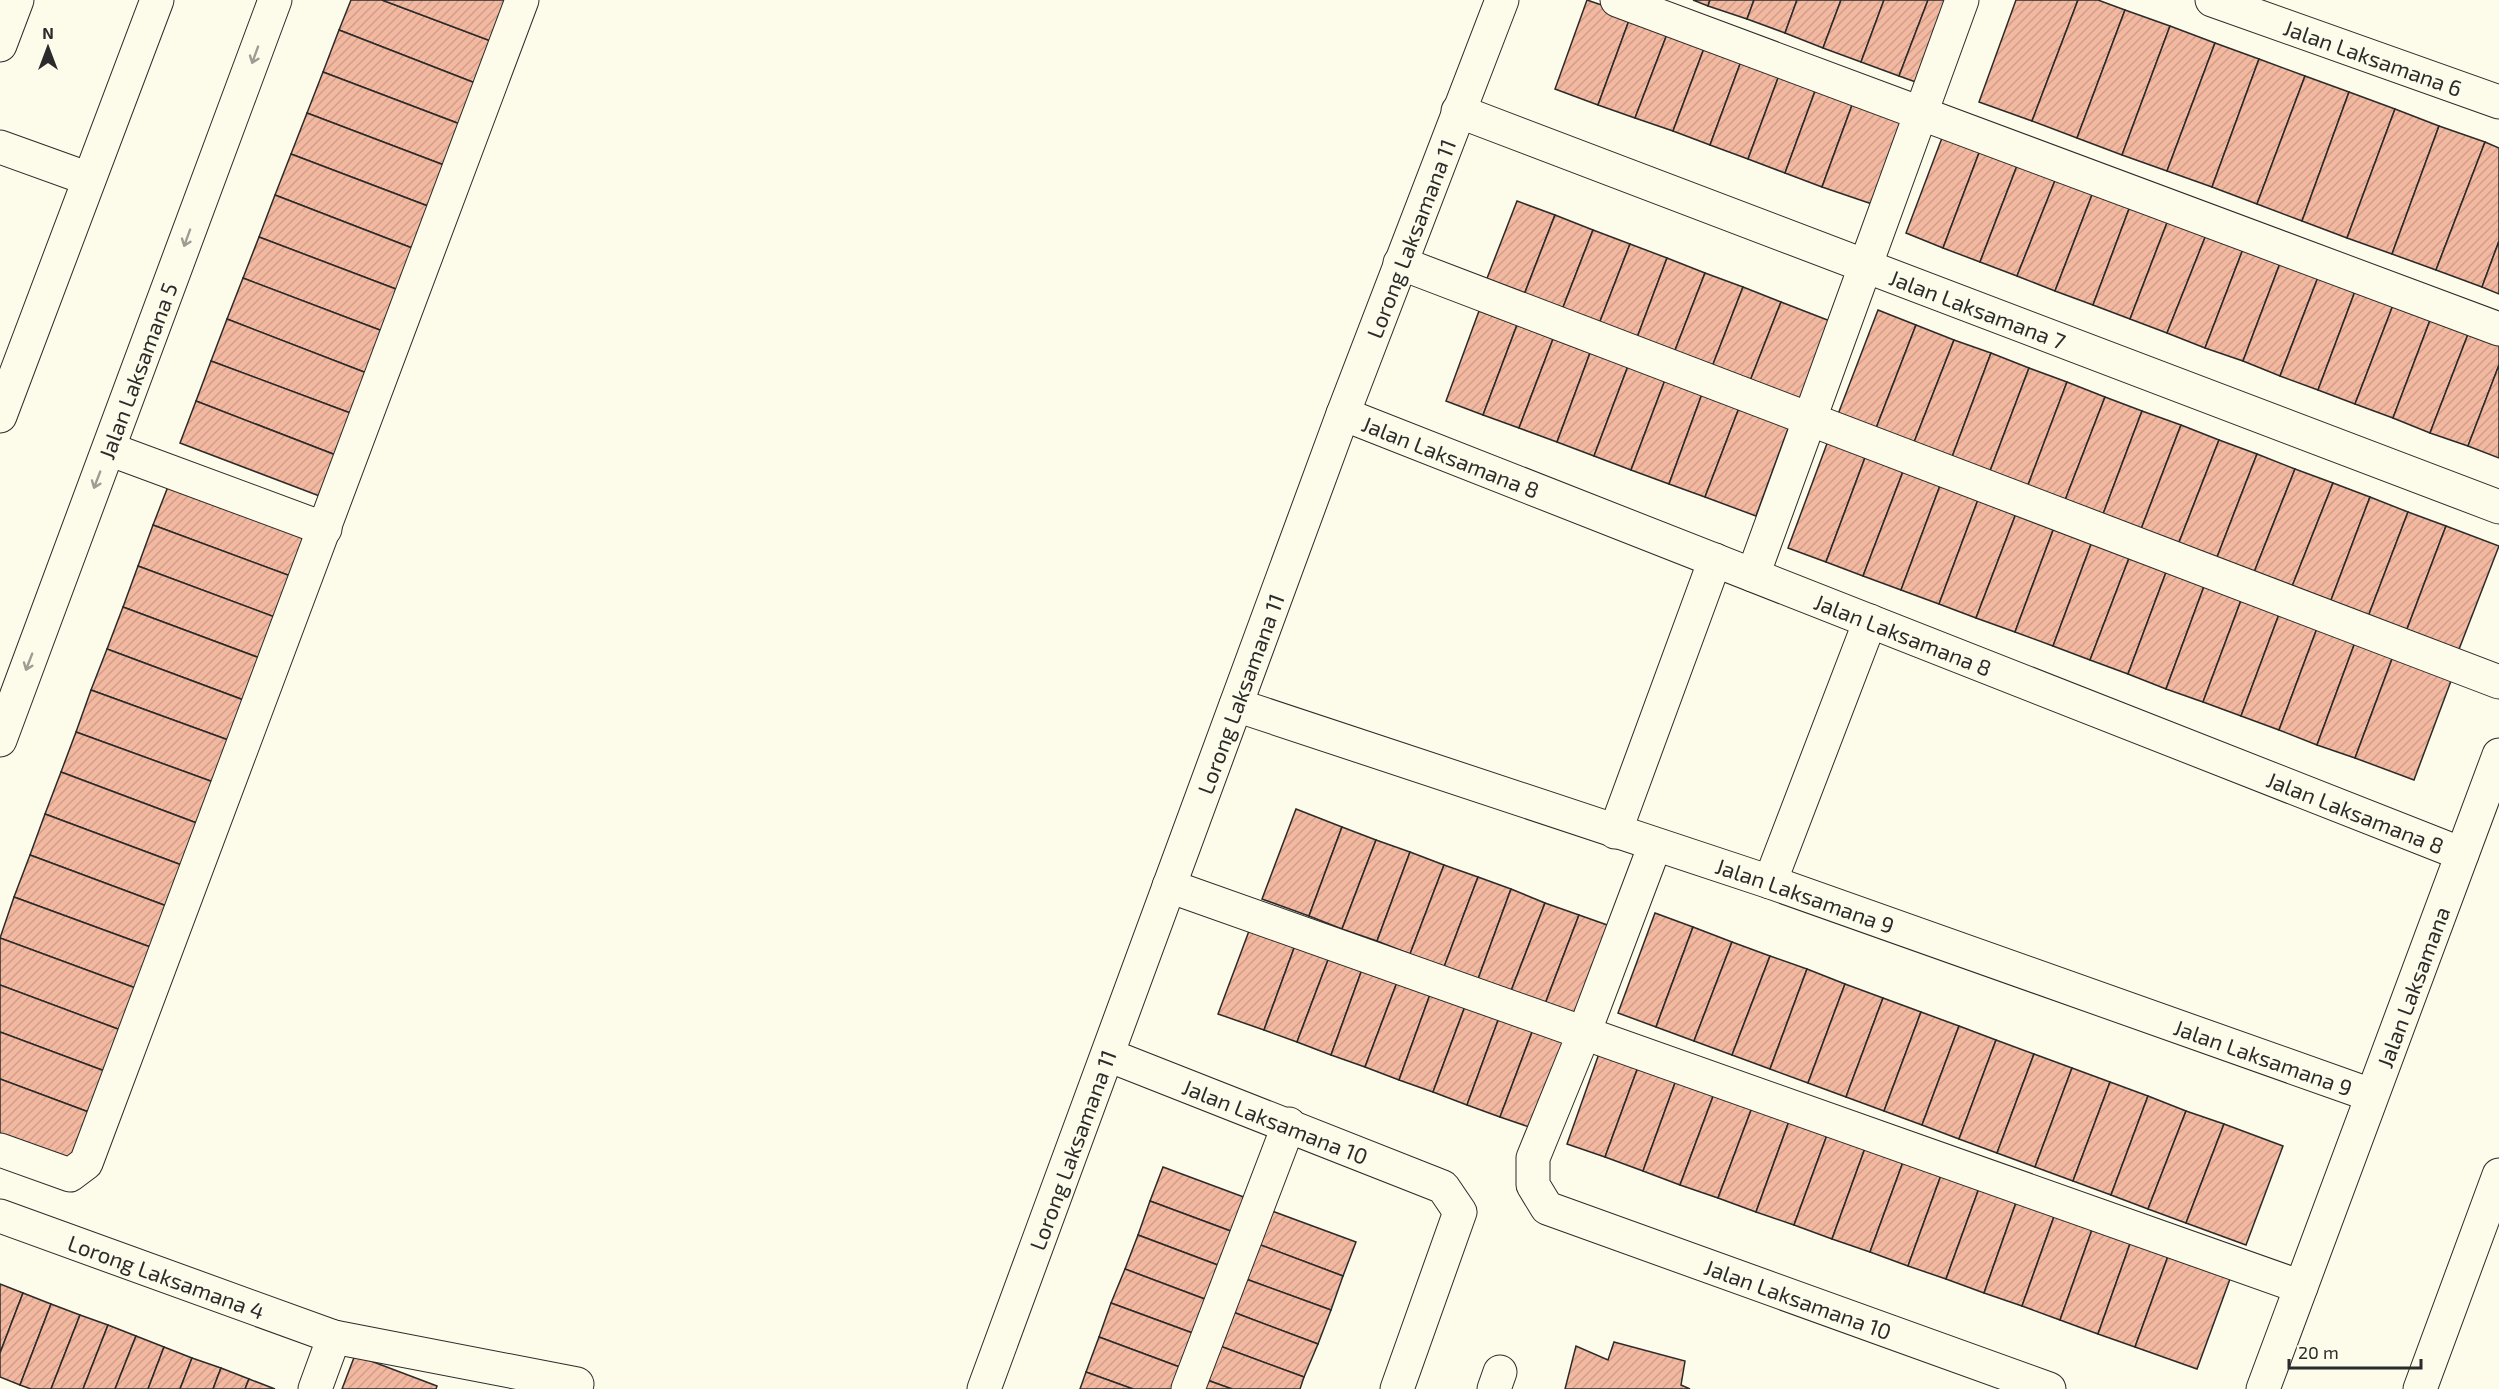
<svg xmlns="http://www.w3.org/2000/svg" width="2499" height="1389" font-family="'Exo 2',sans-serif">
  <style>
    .building { fill: url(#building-hatch); stroke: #2b2b2b; stroke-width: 1.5 }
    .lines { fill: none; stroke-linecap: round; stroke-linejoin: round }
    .minor-casing { stroke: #2b2b2b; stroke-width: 35 }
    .minor { stroke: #fdfbea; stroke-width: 33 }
    .oneway { stroke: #9e9d94 }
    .labels { text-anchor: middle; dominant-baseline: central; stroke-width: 4.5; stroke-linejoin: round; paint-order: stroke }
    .street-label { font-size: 22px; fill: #2b2b2b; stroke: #fdfbea }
  </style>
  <defs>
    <pattern id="building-hatch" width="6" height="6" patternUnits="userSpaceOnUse" patternTransform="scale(1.5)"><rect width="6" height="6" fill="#f2b8a0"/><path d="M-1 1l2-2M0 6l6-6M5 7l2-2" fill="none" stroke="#d09e8a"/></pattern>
  </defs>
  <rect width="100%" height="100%" fill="#fdfbea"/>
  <g class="building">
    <path d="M 351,0 L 382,0 L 504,46 L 488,88 L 339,30 Z"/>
    <path d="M 382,0 L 506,0 L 504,46 Z"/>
    <path d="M 1587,0 L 1631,15 L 1598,105 L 1555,89 Z"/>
    <path d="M 1693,0 L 1710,0 L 1708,6 Z"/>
    <path d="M 1710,0 L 1754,0 L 1747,19 L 1708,6 Z"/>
    <path d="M 1754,0 L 1797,0 L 1785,33 L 1747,19 Z"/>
    <path d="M 1797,0 L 1841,0 L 1823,48 L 1785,33 Z"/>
    <path d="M 1841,0 L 1884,0 L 1861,62 L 1823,48 Z"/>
    <path d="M 1884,0 L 1928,0 L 1899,76 L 1861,62 Z"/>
    <path d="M 1928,0 L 1971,0 L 1938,90 L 1899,76 Z"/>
    <path d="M 2016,0 L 2078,0 L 2032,121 L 1979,102 Z"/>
    <path d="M 2078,0 L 2098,0 L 2125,10 L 2077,138 L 2032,121 Z"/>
    <path d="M 2125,10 L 2170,26 L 2122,155 L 2077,138 Z"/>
    <path d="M 1631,15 L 1669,29 L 1635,118 L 1598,105 Z"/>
    <path d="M 2170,26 L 2215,43 L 2167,171 L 2122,155 Z"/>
    <path d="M 1669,29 L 1706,43 L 1673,131 L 1635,118 Z"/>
    <path d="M 339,30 L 488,88 L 473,129 L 323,72 Z"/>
    <path d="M 1706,43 L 1743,56 L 1710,145 L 1673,131 Z"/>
    <path d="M 2215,43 L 2259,59 L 2212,187 L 2167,171 Z"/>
    <path d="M 1743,56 L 1781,70 L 1748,159 L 1710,145 Z"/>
    <path d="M 2259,59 L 2305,76 L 2257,204 L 2212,187 Z"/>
    <path d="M 1781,70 L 1818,83 L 1785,173 L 1748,159 Z"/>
    <path d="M 323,72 L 473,129 L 457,170 L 307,113 Z"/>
    <path d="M 2305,76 L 2349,92 L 2302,221 L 2257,204 Z"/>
    <path d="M 1818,83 L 1855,97 L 1822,187 L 1785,173 Z"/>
    <path d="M 2349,92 L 2395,109 L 2347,238 L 2302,221 Z"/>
    <path d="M 1855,97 L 1905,115 L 1872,204 L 1822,187 Z"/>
    <path d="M 2395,109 L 2439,126 L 2392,254 L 2347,238 Z"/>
    <path d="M 307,113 L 457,170 L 441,211 L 291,154 Z"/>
    <path d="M 2439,126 L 2485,142 L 2436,270 L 2392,254 Z"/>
    <path d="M 1945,130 L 1982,145 L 1943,248 L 1906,233 Z"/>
    <path d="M 2485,142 L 2499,148 L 2499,241 L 2482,287 L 2436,270 Z"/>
    <path d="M 1982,145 L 2020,158 L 1980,262 L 1943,248 Z"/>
    <path d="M 291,154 L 441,211 L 425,253 L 275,195 Z"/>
    <path d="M 2020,158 L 2058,173 L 2017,276 L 1980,262 Z"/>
    <path d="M 2058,173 L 2095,187 L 2055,291 L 2017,276 Z"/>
    <path d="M 2095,187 L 2132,201 L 2093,305 L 2055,291 Z"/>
    <path d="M 275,195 L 425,253 L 409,294 L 259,237 Z"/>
    <path d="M 1517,201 L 1555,215 L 1522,300 L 1484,286 Z"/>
    <path d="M 2132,201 L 2170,215 L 2130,319 L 2093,305 Z"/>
    <path d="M 1555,215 L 1593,230 L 1560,315 L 1522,300 Z"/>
    <path d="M 2170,215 L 2208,230 L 2167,333 L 2130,319 Z"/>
    <path d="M 1593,230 L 1630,244 L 1597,329 L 1560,315 Z"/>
    <path d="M 2208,230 L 2245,244 L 2205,348 L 2167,333 Z"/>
    <path d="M 259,237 L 409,294 L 393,335 L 243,278 Z"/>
    <path d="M 2499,241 L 2499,294 L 2482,287 Z"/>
    <path d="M 1630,244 L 1667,258 L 1635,343 L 1597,329 Z"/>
    <path d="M 2245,244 L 2282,258 L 2243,361 L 2205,348 Z"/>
    <path d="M 1667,258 L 1705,273 L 1672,358 L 1635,343 Z"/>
    <path d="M 2282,258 L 2320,272 L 2280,376 L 2243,361 Z"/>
    <path d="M 2320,272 L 2357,286 L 2318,390 L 2280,376 Z"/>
    <path d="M 1705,273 L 1743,287 L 1710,372 L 1672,358 Z"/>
    <path d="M 243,278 L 393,335 L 377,377 L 227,319 Z"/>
    <path d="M 2357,286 L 2395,300 L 2355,404 L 2318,390 Z"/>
    <path d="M 1743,287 L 1781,302 L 1748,386 L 1710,372 Z"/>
    <path d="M 2395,300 L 2432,315 L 2393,418 L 2355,404 Z"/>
    <path d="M 1781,302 L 1830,321 L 1797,406 L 1748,386 Z"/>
    <path d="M 1878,310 L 1916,325 L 1873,436 L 1835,422 Z"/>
    <path d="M 1479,311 L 1517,325 L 1483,415 L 1446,401 Z"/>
    <path d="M 2432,315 L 2470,329 L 2430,433 L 2393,418 Z"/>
    <path d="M 227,319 L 377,377 L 361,417 L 211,361 Z"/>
    <path d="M 1517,325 L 1553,339 L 1519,428 L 1483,415 Z"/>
    <path d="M 1916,325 L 1954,340 L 1911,450 L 1873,436 Z"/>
    <path d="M 2470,329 L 2499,340 L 2499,365 L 2468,446 L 2430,433 Z"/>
    <path d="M 1553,339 L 1590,353 L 1557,442 L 1519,428 Z"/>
    <path d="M 1954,340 L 1991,353 L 1949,465 L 1911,450 Z"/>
    <path d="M 1590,353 L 1628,366 L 1594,456 L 1557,442 Z"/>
    <path d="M 1991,353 L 2029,368 L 1987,479 L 1949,465 Z"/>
    <path d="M 211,361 L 361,417 L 346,459 L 196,401 Z"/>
    <path d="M 2499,365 L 2499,458 L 2468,446 Z"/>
    <path d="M 1628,366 L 1665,380 L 1631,470 L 1594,456 Z"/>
    <path d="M 2029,368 L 2067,382 L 2025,493 L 1987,479 Z"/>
    <path d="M 1665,380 L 1702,394 L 1669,484 L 1631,470 Z"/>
    <path d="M 2067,382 L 2105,397 L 2062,508 L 2025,493 Z"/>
    <path d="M 1702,394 L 1739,408 L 1705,497 L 1669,484 Z"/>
    <path d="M 2105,397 L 2142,411 L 2100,522 L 2062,508 Z"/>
    <path d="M 196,401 L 346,459 L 330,500 L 180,443 Z"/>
    <path d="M 1739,408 L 1789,426 L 1756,516 L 1705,497 Z"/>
    <path d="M 2142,411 L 2181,425 L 2138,537 L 2100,522 Z"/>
    <path d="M 2181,425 L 2219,440 L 2176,550 L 2138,537 Z"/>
    <path d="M 2219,440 L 2257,454 L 2214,565 L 2176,550 Z"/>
    <path d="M 1828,441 L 1866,455 L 1826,562 L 1788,548 Z"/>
    <path d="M 2257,454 L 2295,469 L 2251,580 L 2214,565 Z"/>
    <path d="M 1866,455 L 1904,469 L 1863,576 L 1826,562 Z"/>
    <path d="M 1904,469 L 1941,483 L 1901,590 L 1863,576 Z"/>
    <path d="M 2295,469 L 2333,483 L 2289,594 L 2251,580 Z"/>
    <path d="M 1941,483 L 1979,497 L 1939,604 L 1901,590 Z"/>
    <path d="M 2333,483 L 2370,497 L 2328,608 L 2289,594 Z"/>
    <path d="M 169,484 L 319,540 L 304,581 L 153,525 Z"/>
    <path d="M 1979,497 L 2017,511 L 1976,618 L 1939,604 Z"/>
    <path d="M 2370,497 L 2408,512 L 2366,622 L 2328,608 Z"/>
    <path d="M 2017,511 L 2055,525 L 2015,632 L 1976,618 Z"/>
    <path d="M 2408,512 L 2446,526 L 2404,637 L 2366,622 Z"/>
    <path d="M 153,525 L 304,581 L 288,622 L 138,566 Z"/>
    <path d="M 2055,525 L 2093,539 L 2053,646 L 2015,632 Z"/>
    <path d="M 2446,526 L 2499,546 L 2456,657 L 2404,637 Z"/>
    <path d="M 2093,539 L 2131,553 L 2090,660 L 2053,646 Z"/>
    <path d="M 2131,553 L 2168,567 L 2128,674 L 2090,660 Z"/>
    <path d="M 138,566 L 288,622 L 273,663 L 123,607 Z"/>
    <path d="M 2168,567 L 2206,581 L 2166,689 L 2128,674 Z"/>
    <path d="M 2206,581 L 2243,595 L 2203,702 L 2166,689 Z"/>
    <path d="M 2243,595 L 2281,609 L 2241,716 L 2203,702 Z"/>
    <path d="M 123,607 L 273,663 L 257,705 L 107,649 Z"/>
    <path d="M 2281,609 L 2319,623 L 2279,730 L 2241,716 Z"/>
    <path d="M 2319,623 L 2357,637 L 2317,745 L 2279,730 Z"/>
    <path d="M 2357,637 L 2395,651 L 2355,758 L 2317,745 Z"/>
    <path d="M 107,649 L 257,705 L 242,745 L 91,690 Z"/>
    <path d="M 2395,651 L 2454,673 L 2414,780 L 2355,758 Z"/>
    <path d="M 91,690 L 242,745 L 227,787 L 76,732 Z"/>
    <path d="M 76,732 L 227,787 L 210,828 L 61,772 Z"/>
    <path d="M 61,772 L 210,828 L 195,870 L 45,814 Z"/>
    <path d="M 1296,809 L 1342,827 L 1309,916 L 1262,899 Z"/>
    <path d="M 45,814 L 195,870 L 180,911 L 30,855 Z"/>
    <path d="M 1342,827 L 1376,840 L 1342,929 L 1309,916 Z"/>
    <path d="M 1376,840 L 1410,852 L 1377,941 L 1342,929 Z"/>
    <path d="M 1410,852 L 1444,865 L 1410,954 L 1377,941 Z"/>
    <path d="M 30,855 L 180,911 L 164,952 L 14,897 Z"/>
    <path d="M 1444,865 L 1478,877 L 1444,967 L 1410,954 Z"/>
    <path d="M 1478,877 L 1511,889 L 1478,979 L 1444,967 Z"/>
    <path d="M 1511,889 L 1545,903 L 1511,991 L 1478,979 Z"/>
    <path d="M 14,897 L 164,952 L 149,993 L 0,938 Z"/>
    <path d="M 1545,903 L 1579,915 L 1545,1004 L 1511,991 Z"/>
    <path d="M 1655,913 L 1693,927 L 1656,1027 L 1618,1013 Z"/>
    <path d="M 1579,915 L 1613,927 L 1579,1017 L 1545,1004 Z"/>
    <path d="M 1252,923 L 1297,940 L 1264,1030 L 1218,1014 Z"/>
    <path d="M 1693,927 L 1732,942 L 1694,1041 L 1656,1027 Z"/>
    <path d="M 0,938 L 149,993 L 134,1035 L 0,985 Z"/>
    <path d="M 1297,940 L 1331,952 L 1297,1042 L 1264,1030 Z"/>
    <path d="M 1732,942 L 1770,956 L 1732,1055 L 1694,1041 Z"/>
    <path d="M 1331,952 L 1364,964 L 1331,1055 L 1297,1042 Z"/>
    <path d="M 1770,956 L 1807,969 L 1770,1069 L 1732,1055 Z"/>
    <path d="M 1364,964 L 1399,977 L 1365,1067 L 1331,1055 Z"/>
    <path d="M 1807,969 L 1845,984 L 1808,1083 L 1770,1069 Z"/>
    <path d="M 1399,977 L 1432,989 L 1399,1080 L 1365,1067 Z"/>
    <path d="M 1845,984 L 1883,998 L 1846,1097 L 1808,1083 Z"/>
    <path d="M 0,985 L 134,1035 L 118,1076 L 0,1032 Z"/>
    <path d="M 1432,989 L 1467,1001 L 1433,1092 L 1399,1080 Z"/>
    <path d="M 1883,998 L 1921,1012 L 1884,1111 L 1846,1097 Z"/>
    <path d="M 1467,1001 L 1500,1015 L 1467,1105 L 1433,1092 Z"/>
    <path d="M 1921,1012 L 1959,1026 L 1922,1125 L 1884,1111 Z"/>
    <path d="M 1500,1015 L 1534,1027 L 1500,1117 L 1467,1105 Z"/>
    <path d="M 1959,1026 L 1996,1040 L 1959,1139 L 1922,1125 Z"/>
    <path d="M 1534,1027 L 1568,1039 L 1535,1129 L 1500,1117 Z"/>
    <path d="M 0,1032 L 118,1076 L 102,1117 L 0,1079 Z"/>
    <path d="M 1606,1034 L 1645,1048 L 1605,1157 L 1567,1144 Z"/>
    <path d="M 1996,1040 L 2034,1054 L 1997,1153 L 1959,1139 Z"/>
    <path d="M 1645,1048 L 1683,1061 L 1643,1171 L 1605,1157 Z"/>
    <path d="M 2034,1054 L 2072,1068 L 2035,1167 L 1997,1153 Z"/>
    <path d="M 1683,1061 L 1721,1075 L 1680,1185 L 1643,1171 Z"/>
    <path d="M 2072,1068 L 2110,1082 L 2073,1181 L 2035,1167 Z"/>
    <path d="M 1721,1075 L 1759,1089 L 1718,1198 L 1680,1185 Z"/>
    <path d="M 0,1079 L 102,1117 L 83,1169 L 0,1138 Z"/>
    <path d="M 2110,1082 L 2148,1096 L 2111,1195 L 2073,1181 Z"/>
    <path d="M 1759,1089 L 1796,1102 L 1756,1212 L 1718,1198 Z"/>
    <path d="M 2148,1096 L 2186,1111 L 2148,1209 L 2111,1195 Z"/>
    <path d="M 1796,1102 L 1834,1116 L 1794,1225 L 1756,1212 Z"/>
    <path d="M 2186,1111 L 2224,1124 L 2186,1223 L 2148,1209 Z"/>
    <path d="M 1834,1116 L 1872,1129 L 1832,1239 L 1794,1225 Z"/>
    <path d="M 2224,1124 L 2283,1146 L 2246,1245 L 2186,1223 Z"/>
    <path d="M 1872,1129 L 1910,1143 L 1870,1252 L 1832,1239 Z"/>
    <path d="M 1910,1143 L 1948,1156 L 1908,1266 L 1870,1252 Z"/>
    <path d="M 1948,1156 L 1986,1169 L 1946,1279 L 1908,1266 Z"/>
    <path d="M 1163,1167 L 1249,1199 L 1236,1233 L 1150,1201 Z"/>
    <path d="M 1986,1169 L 2023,1183 L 1984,1293 L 1946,1279 Z"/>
    <path d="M 2023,1183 L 2061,1197 L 2022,1306 L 1984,1293 Z"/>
    <path d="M 2061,1197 L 2099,1210 L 2060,1320 L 2022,1306 Z"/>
    <path d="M 1150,1201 L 1236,1233 L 1223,1267 L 1138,1235 Z"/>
    <path d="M 2099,1210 L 2137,1224 L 2098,1334 L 2060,1320 Z"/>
    <path d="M 1272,1211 L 1356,1242 L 1343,1276 L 1258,1244 Z"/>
    <path d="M 2137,1224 L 2175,1237 L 2135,1347 L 2098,1334 Z"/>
    <path d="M 1138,1235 L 1223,1267 L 1210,1301 L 1125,1269 Z"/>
    <path d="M 2175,1237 L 2237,1260 L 2197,1369 L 2135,1347 Z"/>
    <path d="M 1258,1244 L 1343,1276 L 1331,1310 L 1246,1279 Z"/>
    <path d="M 1125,1269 L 1210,1301 L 1198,1335 L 1111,1303 Z"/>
    <path d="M 1246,1279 L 1331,1310 L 1318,1344 L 1233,1312 Z"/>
    <path d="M 0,1284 L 23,1293 L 0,1353 Z"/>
    <path d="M 23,1293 L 51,1304 L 20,1385 L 0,1377 L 0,1353 Z"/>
    <path d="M 1111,1303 L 1198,1335 L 1185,1369 L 1099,1337 Z"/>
    <path d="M 51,1304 L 80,1315 L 51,1389 L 31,1389 L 20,1385 Z"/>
    <path d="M 1233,1312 L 1318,1344 L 1304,1377 L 1220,1346 Z"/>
    <path d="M 80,1315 L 108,1325 L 83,1389 L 51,1389 Z"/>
    <path d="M 108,1325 L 136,1336 L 115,1389 L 83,1389 Z"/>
    <path d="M 136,1336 L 164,1347 L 148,1389 L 115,1389 Z"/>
    <path d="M 1099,1337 L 1185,1369 L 1177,1389 L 1133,1389 L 1086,1372 Z"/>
    <path d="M 1614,1342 L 1685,1361 L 1681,1385 L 1690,1389 L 1565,1389 L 1576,1346 L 1608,1360 Z"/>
    <path d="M 1220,1346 L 1304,1377 L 1300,1389 L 1232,1389 L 1207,1380 Z"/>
    <path d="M 164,1347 L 192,1358 L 180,1389 L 148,1389 Z"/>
    <path d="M 355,1355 L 437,1386 L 436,1389 L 342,1389 Z"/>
    <path d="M 192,1358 L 221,1368 L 213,1389 L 180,1389 Z"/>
    <path d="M 221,1368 L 249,1379 L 245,1389 L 213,1389 Z"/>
    <path d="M 1086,1372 L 1133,1389 L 1080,1389 Z"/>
    <path d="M 249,1379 L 275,1389 L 245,1389 Z"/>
    <path d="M 1207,1380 L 1232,1389 L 1204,1389 Z"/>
  </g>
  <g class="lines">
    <defs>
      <g id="minor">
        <path d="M 1617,0 L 2499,329"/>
        <path id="s1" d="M 2212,0 L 2499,102"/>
        <path d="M 0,45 L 17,0"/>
        <path id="s2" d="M 1458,111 L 2499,507"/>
        <path d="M 0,147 L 89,179"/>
        <path d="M 1400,263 L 2499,682"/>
        <path id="s3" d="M 1343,414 L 2462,854"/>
        <path d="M 0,416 L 157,0"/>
        <path d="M 109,449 L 325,529"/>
        <path d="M 1753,575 L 1962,0"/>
        <path id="s4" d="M 1236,705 L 1770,882 L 2371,1095"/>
        <path id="s5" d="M 0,740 L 275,0"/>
        <path d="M 1615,832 L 1715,560"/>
        <path id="s6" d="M 1655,845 L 1584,1033 L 1533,1158 L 1533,1185 L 1547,1208 L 2049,1389"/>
        <path d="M 1770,882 L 1870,621"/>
        <path d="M 1169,886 L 2301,1287"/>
        <path id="s7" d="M 1108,1055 L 1443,1187 L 1460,1212 L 1397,1389"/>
        <path d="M 0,1150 L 70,1175 L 86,1163 L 522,0"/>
        <path id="s8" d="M 0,1216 L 334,1337 L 577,1384"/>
        <path d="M 315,1389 L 334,1337"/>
        <path id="s9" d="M 984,1389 L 1343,414 L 1502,0"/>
        <path d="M 1188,1389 L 1289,1124"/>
        <path d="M 1494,1389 L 1500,1372"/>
        <path id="s10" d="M 2263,1389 L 2499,755"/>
        <path d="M 2420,1389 L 2499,1175"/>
      </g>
    </defs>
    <use href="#minor" class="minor-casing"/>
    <use href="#minor" class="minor"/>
  </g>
  <defs><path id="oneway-shaft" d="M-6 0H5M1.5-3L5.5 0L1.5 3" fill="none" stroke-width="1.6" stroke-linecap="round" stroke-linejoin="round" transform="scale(1.5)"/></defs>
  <g class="oneway">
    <use href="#oneway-shaft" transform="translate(255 55) rotate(110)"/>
    <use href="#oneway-shaft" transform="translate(187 238) rotate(110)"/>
    <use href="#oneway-shaft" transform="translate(97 480) rotate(111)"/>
    <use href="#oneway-shaft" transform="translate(29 662) rotate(111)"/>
  </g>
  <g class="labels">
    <g class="street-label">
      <text stroke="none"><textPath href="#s1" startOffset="171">Jalan Laksamana 6</textPath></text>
      <text stroke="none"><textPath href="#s9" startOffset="1227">Lorong Laksamana 11</textPath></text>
      <text stroke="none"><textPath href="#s2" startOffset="556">Jalan Laksamana 7</textPath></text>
      <text stroke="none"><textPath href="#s5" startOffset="394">Jalan Laksamana 5</textPath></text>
      <text stroke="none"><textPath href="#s3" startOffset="116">Jalan Laksamana 8</textPath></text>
      <text stroke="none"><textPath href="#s3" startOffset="602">Jalan Laksamana 8</textPath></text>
      <text stroke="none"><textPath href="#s9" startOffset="741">Lorong Laksamana 11</textPath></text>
      <text stroke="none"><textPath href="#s3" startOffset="1088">Jalan Laksamana 8</textPath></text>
      <text stroke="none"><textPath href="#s4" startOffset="600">Jalan Laksamana 9</textPath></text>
      <text stroke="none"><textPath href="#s10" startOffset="429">Jalan Laksamana</textPath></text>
      <text stroke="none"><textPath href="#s4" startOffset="1086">Jalan Laksamana 9</textPath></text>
      <text stroke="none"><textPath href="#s7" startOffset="180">Jalan Laksamana 10</textPath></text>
      <text stroke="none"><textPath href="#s9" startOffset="255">Lorong Laksamana 11</textPath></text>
      <text stroke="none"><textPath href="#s8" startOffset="177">Lorong Laksamana 4</textPath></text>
      <text stroke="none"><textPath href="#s6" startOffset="657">Jalan Laksamana 10</textPath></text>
    </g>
  </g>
  <g transform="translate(48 48)" stroke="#fdfbea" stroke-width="4.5" paint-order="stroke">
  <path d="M0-4.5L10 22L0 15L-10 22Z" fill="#2b2b2b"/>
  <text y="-9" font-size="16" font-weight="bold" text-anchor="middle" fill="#2b2b2b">N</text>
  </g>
  <path d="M2289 1359v9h132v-9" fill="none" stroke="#2b2b2b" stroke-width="3"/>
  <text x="2298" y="1359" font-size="18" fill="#2b2b2b" stroke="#fdfbea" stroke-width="4.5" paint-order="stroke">20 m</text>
</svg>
